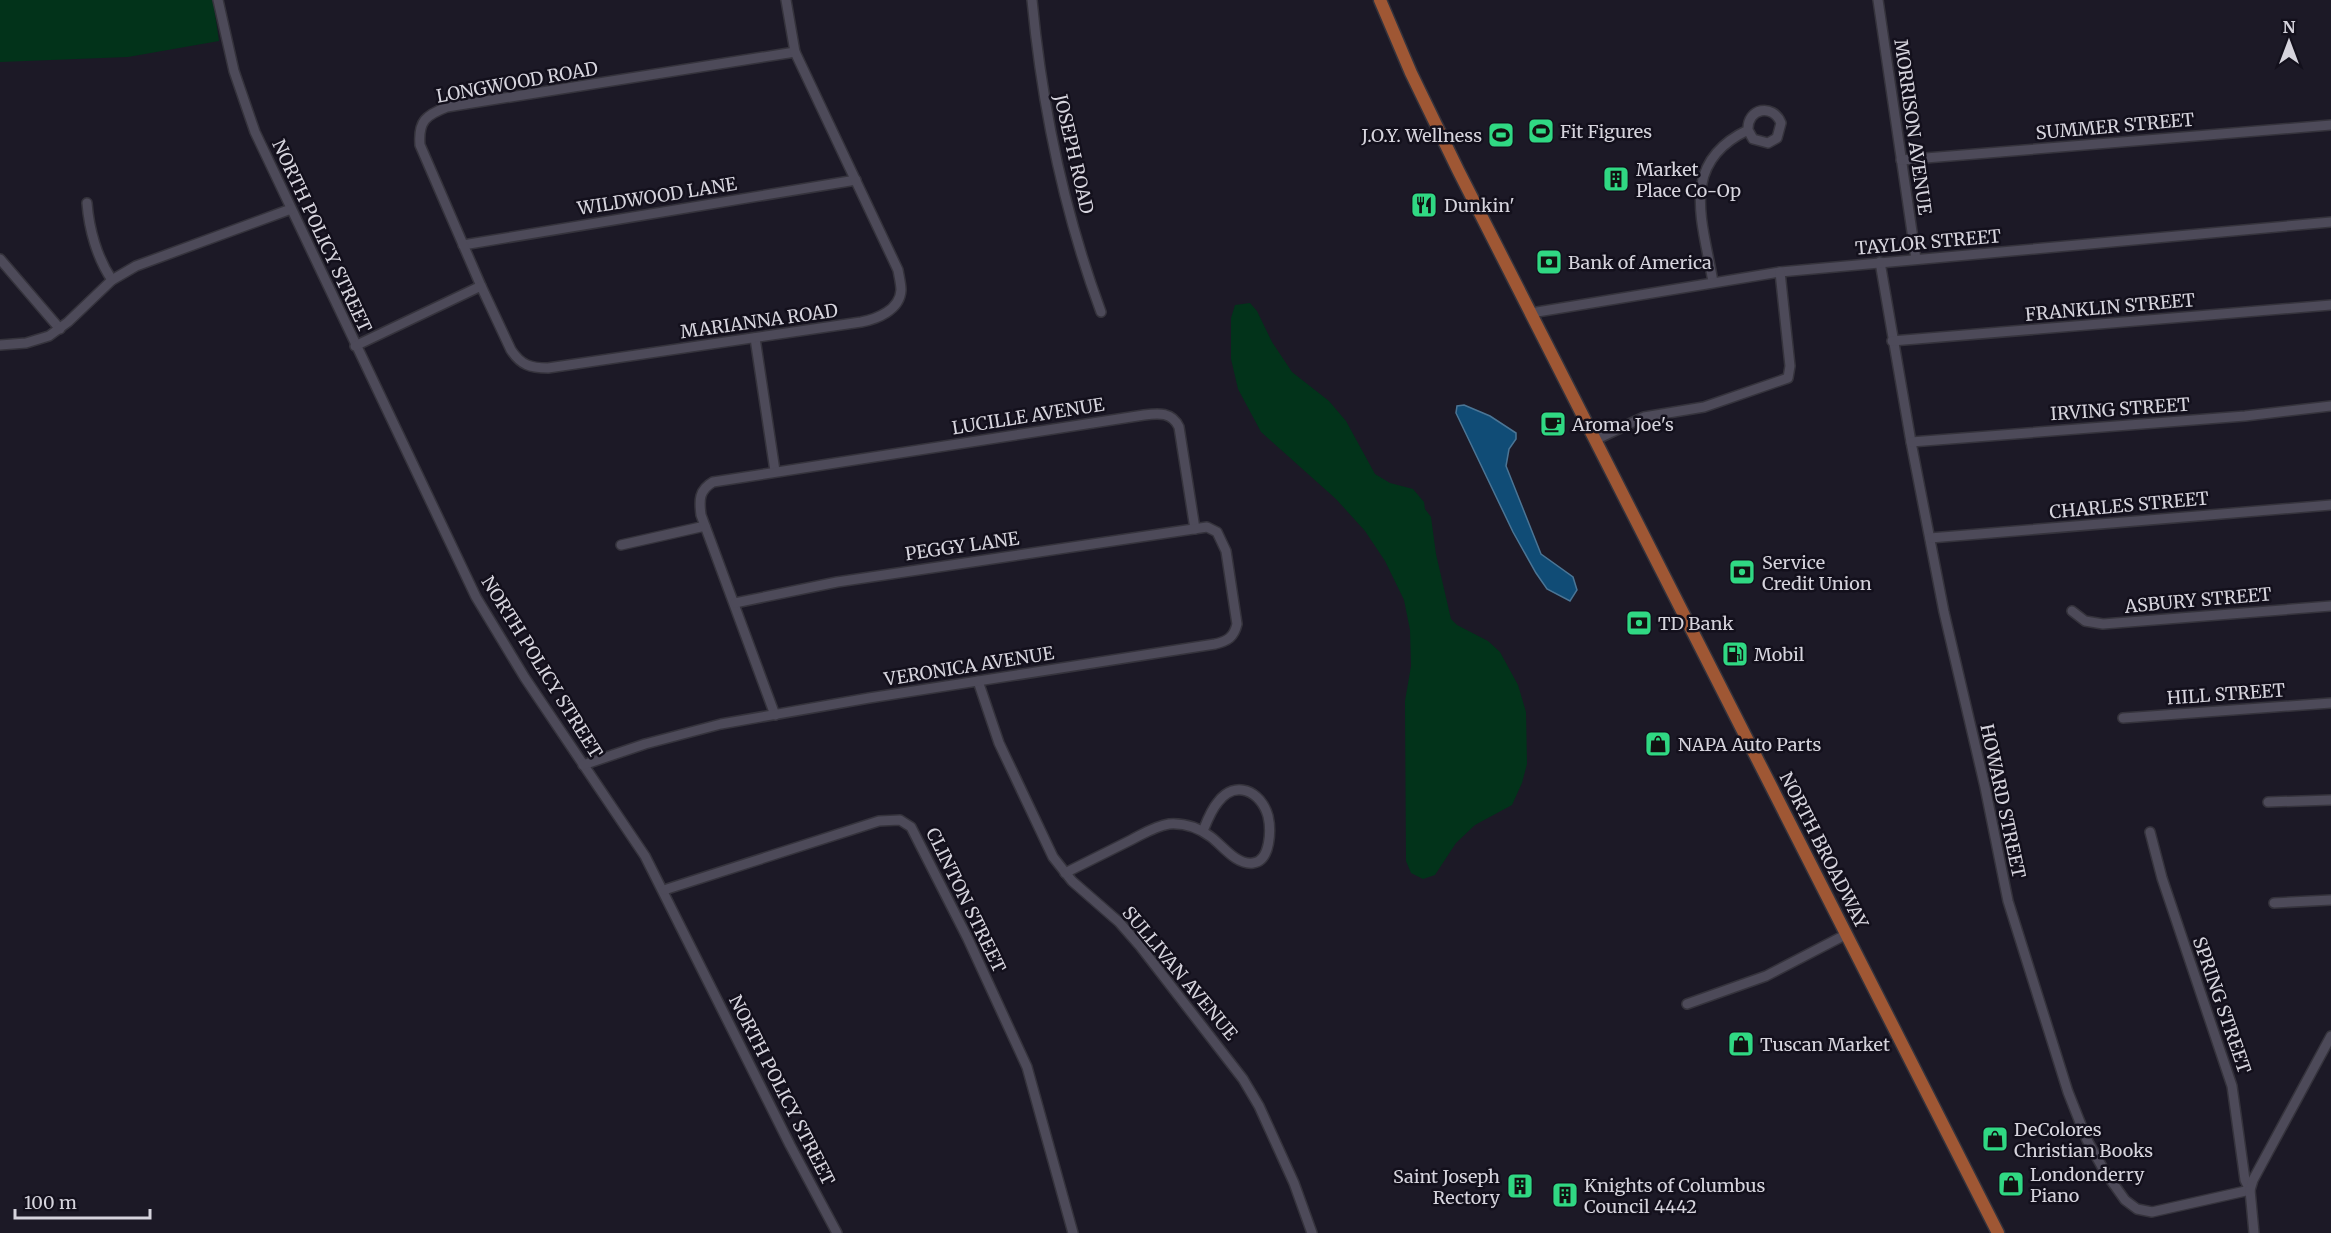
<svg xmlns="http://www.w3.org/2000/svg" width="2331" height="1233" font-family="Merriweather,serif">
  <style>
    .green { fill: #02331a }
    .water { fill: #104c76; stroke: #4b7595; stroke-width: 1.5 }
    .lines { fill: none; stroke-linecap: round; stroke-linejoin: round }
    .minor-casing { stroke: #35333c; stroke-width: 12 }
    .major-casing { stroke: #35333c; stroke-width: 15 }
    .minor { stroke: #4d4a59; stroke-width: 9 }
    .major { stroke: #9f5734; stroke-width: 12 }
    .labels { text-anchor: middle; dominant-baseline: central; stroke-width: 5; stroke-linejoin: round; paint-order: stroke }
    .street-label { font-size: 18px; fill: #d6d4dd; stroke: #13101c }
    .poi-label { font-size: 18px; fill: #d6d4dd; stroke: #13101c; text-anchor: start }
  </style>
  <rect width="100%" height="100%" fill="#1c1926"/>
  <g class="green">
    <path d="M 0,0 L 213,0 L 219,41 L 128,57 L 0,62 Z"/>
    <path d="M 1250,303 L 1257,311 L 1272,342 L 1292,372 L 1329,401 L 1346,421 L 1375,474 L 1390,483 L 1413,489 L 1424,502 L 1425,509 L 1431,517 L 1436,554 L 1451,619 L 1457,625 L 1488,641 L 1500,652 L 1518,685 L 1526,712 L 1527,764 L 1522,783 L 1512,805 L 1475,825 L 1456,843 L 1435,875 L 1423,879 L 1411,873 L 1406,861 L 1405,701 L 1411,666 L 1410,630 L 1404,600 L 1385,561 L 1365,531 L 1336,499 L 1261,432 L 1238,389 L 1231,359 L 1231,318 L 1235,305 Z"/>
  </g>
  <path class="water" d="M 1464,405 L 1490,416 L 1516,433 L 1516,439 L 1509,449 L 1506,466 L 1541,554 L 1573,577 L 1577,590 L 1570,601 L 1547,589 L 1536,573 L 1513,532 L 1456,413 L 1457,406 Z"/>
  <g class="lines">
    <defs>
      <g id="minor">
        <path d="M 218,0 L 234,71 L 255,132 L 476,597 L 525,678 L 645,856 L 790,1145 L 837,1233"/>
        <path d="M 1032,0 C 1042,106 1064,212 1101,312"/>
        <path d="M 1878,0 L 1916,259"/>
        <path d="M 1901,160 L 2331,125"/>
        <path d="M 87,203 C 89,229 97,258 112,280"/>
        <path d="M 463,245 L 856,180"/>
        <path d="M 0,259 L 60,329"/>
        <path d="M 1880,262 L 1911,442 L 1944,612 L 1985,787 L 2008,901 L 2068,1092 L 2087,1140 L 2105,1172 L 2125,1200 L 2137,1209 L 2152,1212 L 2250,1190 L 2245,1180 L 2232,1086 L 2162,878 L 2150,832"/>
        <path d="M 1713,282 C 1703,222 1678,163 1748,130 C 1747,108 1773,103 1781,123 L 1777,138 L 1768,143 L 1753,139 L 1748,130"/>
        <path d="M 481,286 L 420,145 C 418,121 426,115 447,107 L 795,52"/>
        <path d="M 1531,313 L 1780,272 L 2331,222"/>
        <path d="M 755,338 L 775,471"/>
        <path d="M 1892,341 L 2331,305"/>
        <path d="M 0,345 L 26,343 L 49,336 L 68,322 L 112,280 L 136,266 L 291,209"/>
        <path d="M 355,346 L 481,286 L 511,350 C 521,365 530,368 548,368 L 861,322 C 877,319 900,310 901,290 C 901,284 899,276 898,270 L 795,52 L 786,0"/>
        <path d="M 1595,440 L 1644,417 L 1704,407 L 1788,378 L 1790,366 L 1780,272"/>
        <path d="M 1911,442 L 2245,416 L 2331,406"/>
        <path d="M 1930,538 L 2331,505"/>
        <path d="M 621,545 L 705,526"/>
        <path d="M 2072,611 L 2085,621 L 2103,624 L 2331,606"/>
        <path d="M 978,681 L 999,743 L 1053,857 L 1072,881 L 1119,922 L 1140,946 L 1243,1079 L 1259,1106 L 1294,1183 L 1312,1233"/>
        <path d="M 775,715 L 701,515 C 699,500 699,490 713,482 L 1144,415 C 1159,413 1172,412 1179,427 L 1195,529"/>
        <path d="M 2123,718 L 2331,703"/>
        <path d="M 583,765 L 645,744 L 721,724 L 869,698 L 1215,644 C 1228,641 1234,637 1237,624 L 1226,551 L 1217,532 L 1207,527 L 837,582 L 735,603"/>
        <path d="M 2268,802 L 2331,800"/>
        <path d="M 1065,873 C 1087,862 1109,851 1131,840 C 1143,834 1155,826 1169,824 C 1184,823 1199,828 1211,837 C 1223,846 1236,865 1253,863 C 1271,861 1271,829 1268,816 C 1261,791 1235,779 1218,802 C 1211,810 1207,821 1203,831"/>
        <path d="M 664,890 L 879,821 L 900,820 L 911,827 L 968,939 L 1027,1067 L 1073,1233"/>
        <path d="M 2274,903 L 2331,900"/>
        <path d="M 1687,1004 L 1766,976 L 1847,934"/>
        <path d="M 2254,1233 L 2250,1190 L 2253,1180 L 2331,1036"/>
      </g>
      <path id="major" d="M 1380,0 L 1411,73 L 1458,170 L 1998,1233"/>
    </defs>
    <use href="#minor" class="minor-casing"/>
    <use href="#major" class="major-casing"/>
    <use href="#minor" class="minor"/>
    <use href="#major" class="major"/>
  </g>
  <defs>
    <symbol id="stadium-square" viewBox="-11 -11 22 22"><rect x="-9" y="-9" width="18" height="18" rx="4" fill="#30d883" stroke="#13101c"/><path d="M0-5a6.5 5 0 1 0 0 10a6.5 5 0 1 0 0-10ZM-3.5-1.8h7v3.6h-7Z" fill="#111"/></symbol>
    <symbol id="building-square" viewBox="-11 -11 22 22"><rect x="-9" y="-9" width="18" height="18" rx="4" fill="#30d883" stroke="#13101c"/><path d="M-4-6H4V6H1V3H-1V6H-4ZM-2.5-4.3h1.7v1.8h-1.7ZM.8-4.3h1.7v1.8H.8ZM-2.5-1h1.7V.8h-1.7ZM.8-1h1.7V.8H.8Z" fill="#111"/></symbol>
    <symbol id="restaurant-square" viewBox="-11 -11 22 22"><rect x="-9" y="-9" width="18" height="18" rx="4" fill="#30d883" stroke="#13101c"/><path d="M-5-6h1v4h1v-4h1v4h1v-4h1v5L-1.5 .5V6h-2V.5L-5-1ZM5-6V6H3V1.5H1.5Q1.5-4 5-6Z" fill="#111"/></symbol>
    <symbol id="bank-square" viewBox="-11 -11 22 22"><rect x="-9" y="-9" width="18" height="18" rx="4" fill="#30d883" stroke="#13101c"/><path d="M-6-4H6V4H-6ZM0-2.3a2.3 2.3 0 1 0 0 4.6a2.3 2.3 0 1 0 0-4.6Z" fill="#111"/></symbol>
    <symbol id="cafe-square" viewBox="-11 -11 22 22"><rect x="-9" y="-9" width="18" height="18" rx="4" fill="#30d883" stroke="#13101c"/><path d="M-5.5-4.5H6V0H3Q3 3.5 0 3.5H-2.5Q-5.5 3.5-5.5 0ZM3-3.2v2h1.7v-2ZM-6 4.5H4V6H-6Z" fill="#111"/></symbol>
    <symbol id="fuel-square" viewBox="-11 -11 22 22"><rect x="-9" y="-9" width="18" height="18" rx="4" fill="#30d883" stroke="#13101c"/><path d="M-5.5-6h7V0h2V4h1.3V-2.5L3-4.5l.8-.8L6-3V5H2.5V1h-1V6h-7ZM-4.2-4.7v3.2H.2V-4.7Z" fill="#111"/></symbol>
    <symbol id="shop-square" viewBox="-11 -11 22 22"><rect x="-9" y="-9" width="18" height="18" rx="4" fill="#30d883" stroke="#13101c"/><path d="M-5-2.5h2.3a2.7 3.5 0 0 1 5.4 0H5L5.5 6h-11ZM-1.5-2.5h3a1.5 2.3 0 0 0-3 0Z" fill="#111"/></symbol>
  </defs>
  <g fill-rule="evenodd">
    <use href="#stadium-square" x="1526" y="116" width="30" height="30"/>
    <use href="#stadium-square" x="1486" y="120" width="30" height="30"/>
    <use href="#building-square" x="1601" y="164" width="30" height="30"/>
    <use href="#restaurant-square" x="1409" y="190" width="30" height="30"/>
    <use href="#bank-square" x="1534" y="247" width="30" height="30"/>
    <use href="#cafe-square" x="1538" y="409" width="30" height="30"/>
    <use href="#bank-square" x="1727" y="557" width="30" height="30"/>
    <use href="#bank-square" x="1624" y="608" width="30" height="30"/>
    <use href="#fuel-square" x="1720" y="639" width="30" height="30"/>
    <use href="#shop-square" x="1643" y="729" width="30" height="30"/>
    <use href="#shop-square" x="1726" y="1029" width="30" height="30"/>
    <use href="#shop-square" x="1980" y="1124" width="30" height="30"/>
    <use href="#shop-square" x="1996" y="1169" width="30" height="30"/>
    <use href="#building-square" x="1505" y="1171" width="30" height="30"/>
    <use href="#building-square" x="1550" y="1180" width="30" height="30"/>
  </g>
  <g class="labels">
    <g class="street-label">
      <text transform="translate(517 82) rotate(-10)">LONGWOOD ROAD</text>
      <text transform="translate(2115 126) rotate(-5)">SUMMER STREET</text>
      <text transform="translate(1913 127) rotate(82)">MORRISON AVENUE</text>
      <text transform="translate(1074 154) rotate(77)">JOSEPH ROAD</text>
      <text transform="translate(657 196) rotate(-9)">WILDWOOD LANE</text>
      <text transform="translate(322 236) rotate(65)">NORTH POLICY STREET</text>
      <text transform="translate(1928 242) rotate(-5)">TAYLOR STREET</text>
      <text transform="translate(2110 307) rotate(-5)">FRANKLIN STREET</text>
      <text transform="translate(759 321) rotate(-8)">MARIANNA ROAD</text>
      <text transform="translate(2120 409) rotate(-4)">IRVING STREET</text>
      <text transform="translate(1028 416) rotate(-9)">LUCILLE AVENUE</text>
      <text transform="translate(2129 505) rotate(-5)">CHARLES STREET</text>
      <text transform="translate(962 546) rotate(-8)">PEGGY LANE</text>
      <text transform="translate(2198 600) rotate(-5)">ASBURY STREET</text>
      <text transform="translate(969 666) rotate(-9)">VERONICA AVENUE</text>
      <text transform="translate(542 667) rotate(58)">NORTH POLICY STREET</text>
      <text transform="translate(2226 694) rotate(-4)">HILL STREET</text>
      <text transform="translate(2003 801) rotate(78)">HOWARD STREET</text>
      <text transform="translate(1824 850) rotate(63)">NORTH BROADWAY</text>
      <text transform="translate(966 900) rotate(64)">CLINTON STREET</text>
      <text transform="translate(1180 973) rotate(50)">SULLIVAN AVENUE</text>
      <text transform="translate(2222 1005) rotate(71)">SPRING STREET</text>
      <text transform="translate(782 1090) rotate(63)">NORTH POLICY STREET</text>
    </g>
    <g class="poi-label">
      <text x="1560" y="131">Fit Figures</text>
      <text x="1482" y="135" text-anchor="end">J.O.Y. Wellness</text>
      <text x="1636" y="169">Market<tspan x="1636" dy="21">Place Co-Op</tspan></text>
      <text x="1444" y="205">Dunkin'</text>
      <text x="1568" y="262">Bank of America</text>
      <text x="1572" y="424">Aroma Joe's</text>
      <text x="1762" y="562">Service<tspan x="1762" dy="21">Credit Union</tspan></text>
      <text x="1658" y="623">TD Bank</text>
      <text x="1754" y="654">Mobil</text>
      <text x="1678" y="744">NAPA Auto Parts</text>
      <text x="1760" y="1044">Tuscan Market</text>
      <text x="2014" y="1129">DeColores<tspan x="2014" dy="21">Christian Books</tspan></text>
      <text x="2030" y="1174">Londonderry<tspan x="2030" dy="21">Piano</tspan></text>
      <text x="1500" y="1176" text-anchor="end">Saint Joseph<tspan x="1500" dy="21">Rectory</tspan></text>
      <text x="1584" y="1185">Knights of Columbus<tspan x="1584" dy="21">Council 4442</tspan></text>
    </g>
  </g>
  <g transform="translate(2289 42)" stroke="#13101c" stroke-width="4.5" paint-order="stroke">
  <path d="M0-4.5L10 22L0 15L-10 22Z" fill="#d6d4dd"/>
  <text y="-9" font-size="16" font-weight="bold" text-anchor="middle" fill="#d6d4dd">N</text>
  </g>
  <path d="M15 1209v9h135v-9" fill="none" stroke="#d6d4dd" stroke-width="3"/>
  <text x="24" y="1209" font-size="18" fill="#d6d4dd" stroke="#13101c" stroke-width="4.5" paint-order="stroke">100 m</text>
</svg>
